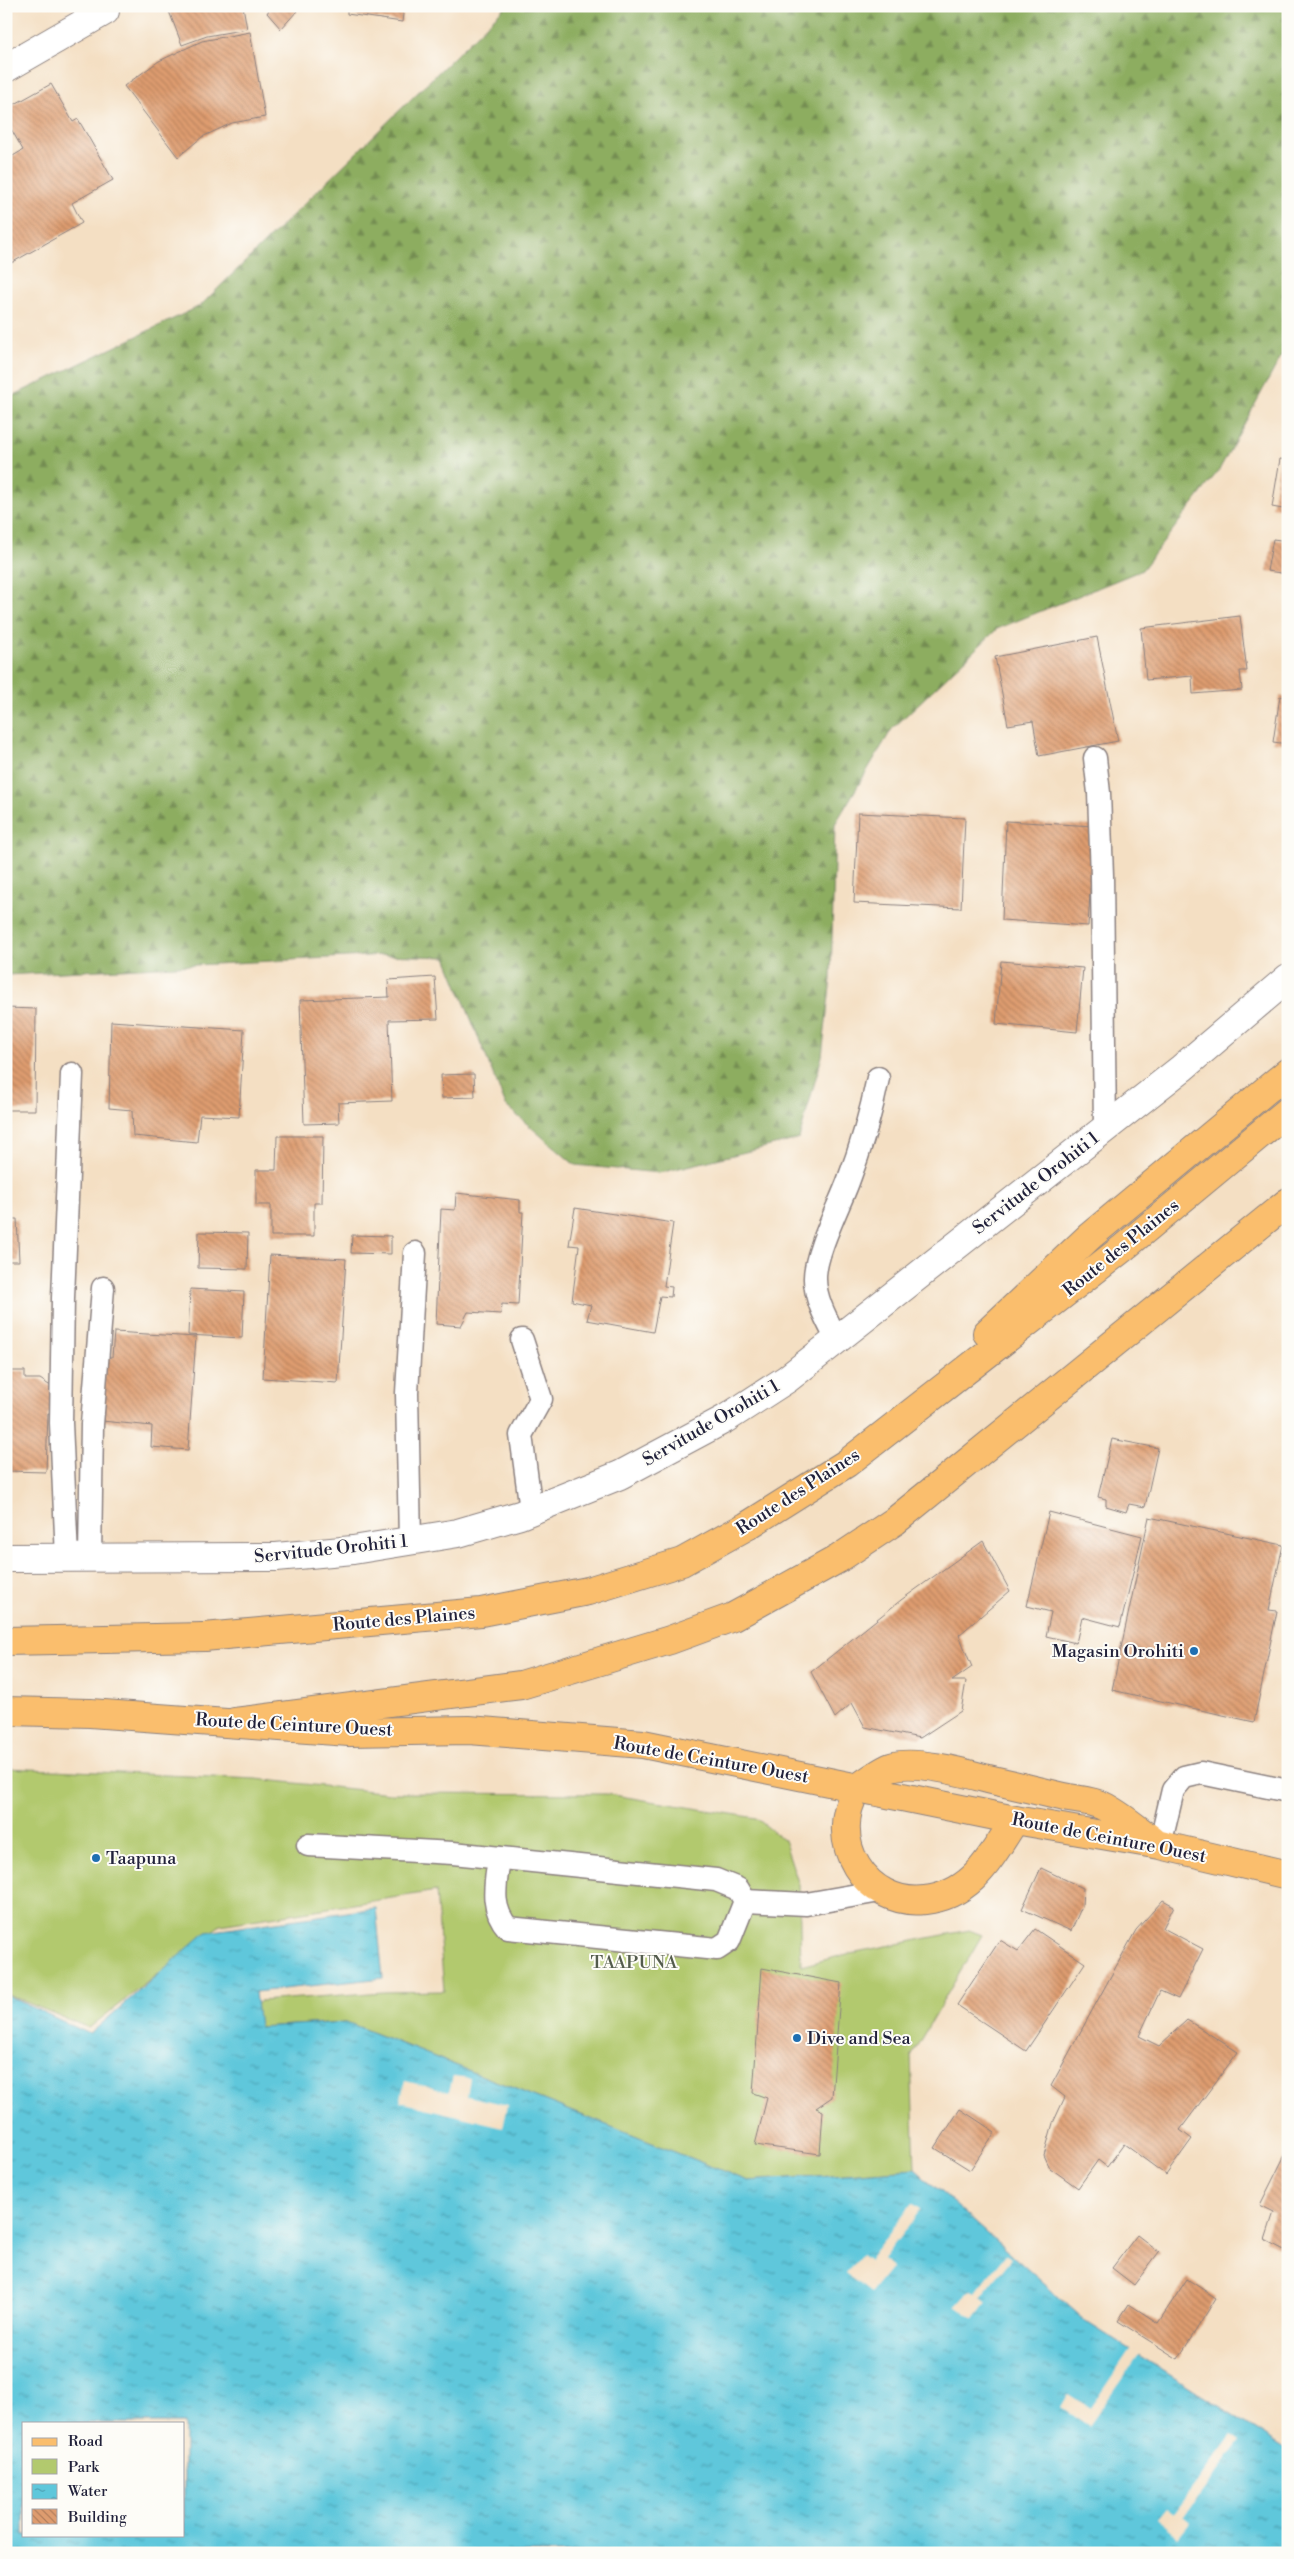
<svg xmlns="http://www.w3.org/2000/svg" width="1294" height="2559" font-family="'Libre Bodoni',serif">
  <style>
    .forest { fill: url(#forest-firs); stroke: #58684e }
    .green { fill: #b2c96e; stroke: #6a7654 }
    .water { fill: url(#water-ripples); stroke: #40748b; fill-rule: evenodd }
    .pier { fill: #f4dfc3 }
    .building { fill: url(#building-back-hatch) }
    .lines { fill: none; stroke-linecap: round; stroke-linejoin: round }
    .service-casing { stroke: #8b807f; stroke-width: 25 }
    .minor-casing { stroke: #8b807f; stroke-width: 30 }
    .primary-casing { stroke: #8b807f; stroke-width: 30 }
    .trunk-casing { stroke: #8b807f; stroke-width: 30 }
    .service { stroke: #fff; stroke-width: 22 }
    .minor { stroke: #fff; stroke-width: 28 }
    .primary { stroke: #fabe6d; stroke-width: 28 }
    .trunk { stroke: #fabe6d; stroke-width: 28 }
    .poi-dot { fill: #1f6fb2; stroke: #fdfcf7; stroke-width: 2 }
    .labels { text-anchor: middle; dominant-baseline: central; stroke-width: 4; stroke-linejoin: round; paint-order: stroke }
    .street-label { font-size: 18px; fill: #22223b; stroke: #fdfcf7 }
    .poi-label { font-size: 18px; fill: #22223b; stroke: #fdfcf7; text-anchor: start }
    .park-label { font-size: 18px; fill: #545c4d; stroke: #fdfcf7 }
  </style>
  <defs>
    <pattern id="forest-firs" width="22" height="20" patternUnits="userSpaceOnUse" patternTransform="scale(1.25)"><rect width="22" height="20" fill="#8dad61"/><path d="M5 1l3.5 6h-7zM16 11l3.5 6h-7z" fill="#738c51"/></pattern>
    <pattern id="water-ripples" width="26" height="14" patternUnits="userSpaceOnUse" patternTransform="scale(1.25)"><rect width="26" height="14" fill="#5ec7db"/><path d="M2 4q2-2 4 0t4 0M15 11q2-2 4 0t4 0" fill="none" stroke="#4da1b3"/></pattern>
    <pattern id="building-back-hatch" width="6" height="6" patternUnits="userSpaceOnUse" patternTransform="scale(1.25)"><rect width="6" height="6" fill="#de9c6f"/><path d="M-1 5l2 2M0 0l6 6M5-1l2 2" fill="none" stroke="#b47f5c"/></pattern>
  </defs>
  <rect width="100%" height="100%" fill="#fdfcf7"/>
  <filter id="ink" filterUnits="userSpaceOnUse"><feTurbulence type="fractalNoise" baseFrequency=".02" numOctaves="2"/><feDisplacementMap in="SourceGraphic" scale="10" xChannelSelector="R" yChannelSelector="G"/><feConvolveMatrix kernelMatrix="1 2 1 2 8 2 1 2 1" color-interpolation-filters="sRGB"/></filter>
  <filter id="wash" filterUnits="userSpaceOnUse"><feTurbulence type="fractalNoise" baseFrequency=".0096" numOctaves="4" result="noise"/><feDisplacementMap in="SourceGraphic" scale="20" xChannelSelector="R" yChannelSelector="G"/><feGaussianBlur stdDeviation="1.12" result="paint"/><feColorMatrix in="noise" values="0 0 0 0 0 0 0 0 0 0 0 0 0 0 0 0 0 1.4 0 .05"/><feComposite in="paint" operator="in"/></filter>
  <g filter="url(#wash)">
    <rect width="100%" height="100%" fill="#f4dfc3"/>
    <path class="forest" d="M 506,6 L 1288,6 L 1288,344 L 1219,470 L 1142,570 L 997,629 L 892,729 L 835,824 L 831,978 L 822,1056 L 799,1139 L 659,1173 L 575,1165 L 506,1106 L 446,957 L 385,955 L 6,975 L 6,399 L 200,306 Z"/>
    <path class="green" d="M 6,1768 L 256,1779 L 390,1793 L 607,1794 L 756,1818 L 784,1840 L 799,1885 L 801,1966 L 851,1953 L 969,1930 L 982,1935 L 911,2056 L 915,2169 L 748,2181 L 346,2022 L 259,2027 L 251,2009 L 260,2001 L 384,1992 L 444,1991 L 436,1891 L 220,1925 L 89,2028 L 6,1994 Z"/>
    <path class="water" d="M 376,1908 L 383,1978 L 255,1992 L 259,2027 L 346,2022 L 748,2181 L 915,2169 L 1088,2323 L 1288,2450 L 1288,2553 L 6,2553 L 6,1995 L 90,2034 L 206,1932 ZM 24,2423 L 184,2423 L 184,2535 L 24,2535 Z"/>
    <g class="pier">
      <path d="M 453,2076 L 470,2078 L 467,2096 L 508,2105 L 503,2127 L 400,2102 L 405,2081 L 449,2092 Z"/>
      <path d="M 912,2204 L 921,2209 L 883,2259 L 892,2267 L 871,2293 L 846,2274 L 861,2254 L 869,2260 Z"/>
      <path d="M 1006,2254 L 1012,2258 L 980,2298 L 986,2303 L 974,2319 L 956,2306 L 970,2290 L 975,2293 Z"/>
      <path d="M 1131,2348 L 1140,2353 L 1089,2426 L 1061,2407 L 1068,2395 L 1090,2409 Z"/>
      <path d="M 1232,2435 L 1241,2441 L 1184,2516 L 1191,2522 L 1179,2537 L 1156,2519 L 1165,2508 L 1173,2514 Z"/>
    </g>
    <g id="blocks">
      <g class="building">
        <path d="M 167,6 L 243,6 L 247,29 L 207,36 L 182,45 Z"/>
        <path d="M 272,6 L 292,6 L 297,11 L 281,29 L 267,13 Z"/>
        <path d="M 347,6 L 404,6 L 402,22 L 347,14 Z"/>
        <path d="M 250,32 L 265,117 L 232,123 L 202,137 L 178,157 L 124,86 L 159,61 L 202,41 Z"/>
        <path d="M 51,84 L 73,122 L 78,119 L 113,180 L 72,203 L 82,223 L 6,266 L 6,160 L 23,150 L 6,120 L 6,109 Z"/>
        <path d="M 1280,459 L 1288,460 L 1288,510 L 1272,507 Z"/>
        <path d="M 1273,539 L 1288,541 L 1288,574 L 1267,571 Z"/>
        <path d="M 1240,616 L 1247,671 L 1240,671 L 1242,690 L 1193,694 L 1192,676 L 1146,680 L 1141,628 Z"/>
        <path d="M 1097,637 L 1118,741 L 1039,756 L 1033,721 L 1008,725 L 995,657 Z"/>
        <path d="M 1280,696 L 1288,698 L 1288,744 L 1273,742 Z"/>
        <path d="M 858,813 L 965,818 L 961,908 L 854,903 Z"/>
        <path d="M 1006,821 L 1094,826 L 1088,926 L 1002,920 Z"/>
        <path d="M 1001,961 L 1083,968 L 1077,1032 L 996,1024 Z"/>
        <path d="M 435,977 L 438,1019 L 389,1020 L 392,1101 L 338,1103 L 339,1123 L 304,1124 L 300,1000 L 389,997 L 388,980 Z"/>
        <path d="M 6,1008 L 36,1009 L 35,1110 L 6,1110 Z"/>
        <path d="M 111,1021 L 244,1030 L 239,1117 L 200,1115 L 197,1142 L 133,1136 L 132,1110 L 109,1108 Z"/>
        <path d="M 474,1074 L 475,1097 L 442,1098 L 441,1075 Z"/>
        <path d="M 277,1136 L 323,1136 L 322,1203 L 314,1203 L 314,1236 L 271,1236 L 271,1205 L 256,1205 L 256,1170 L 276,1170 Z"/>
        <path d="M 456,1193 L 520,1200 L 520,1212 L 523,1212 L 518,1305 L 502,1304 L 501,1314 L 468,1312 L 461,1326 L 436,1324 L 441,1209 L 455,1210 Z"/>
        <path d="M 575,1208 L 673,1223 L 664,1286 L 672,1287 L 671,1297 L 660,1296 L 653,1332 L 587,1320 L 591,1305 L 572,1301 L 579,1246 L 569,1245 Z"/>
        <path d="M 6,1219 L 17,1219 L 19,1261 L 6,1261 Z"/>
        <path d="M 199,1232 L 248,1233 L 247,1269 L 198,1268 Z"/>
        <path d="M 352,1235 L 391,1236 L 391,1254 L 351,1253 Z"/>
        <path d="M 270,1255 L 346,1259 L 338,1383 L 263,1378 Z"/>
        <path d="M 190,1289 L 244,1292 L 242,1338 L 188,1335 Z"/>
        <path d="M 114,1332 L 196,1337 L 188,1450 L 151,1447 L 152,1426 L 102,1421 L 105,1357 L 112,1357 Z"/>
        <path d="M 6,1371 L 25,1371 L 25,1379 L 40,1379 L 52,1387 L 52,1414 L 48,1413 L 46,1472 L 6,1471 Z"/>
        <path d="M 1112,1439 L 1158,1448 L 1145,1507 L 1129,1504 L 1126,1512 L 1106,1506 L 1106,1499 L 1098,1497 Z"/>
        <path d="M 1049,1512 L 1142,1536 L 1120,1627 L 1082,1617 L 1076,1643 L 1046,1636 L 1051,1612 L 1027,1606 Z"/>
        <path d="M 1149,1517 L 1283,1545 L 1269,1610 L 1277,1611 L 1254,1722 L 1112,1690 Z"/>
        <path d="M 983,1541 L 1010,1591 L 959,1635 L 972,1667 L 952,1681 L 966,1681 L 961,1711 L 920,1738 L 865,1727 L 852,1703 L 835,1718 L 811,1672 L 901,1600 Z"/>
        <path d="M 1041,1868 L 1083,1888 L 1082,1906 L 1071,1931 L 1022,1909 Z"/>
        <path d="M 1163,1900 L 1174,1906 L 1163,1928 L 1203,1949 L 1178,1999 L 1160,1991 L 1139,2036 L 1159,2046 L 1187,2020 L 1238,2052 L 1180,2130 L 1192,2139 L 1166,2175 L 1124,2144 L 1107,2167 L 1098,2160 L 1078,2188 L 1050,2168 L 1044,2155 L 1053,2123 L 1065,2097 L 1051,2086 L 1136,1930 Z"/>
        <path d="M 1035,1929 L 1085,1963 L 1026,2051 L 957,2005 L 1000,1940 L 1018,1951 Z"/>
        <path d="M 762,1968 L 841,1983 L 832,2097 L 816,2108 L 823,2111 L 820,2154 L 755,2145 L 767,2098 L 753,2093 Z"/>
        <path d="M 960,2109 L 995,2132 L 970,2170 L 935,2148 Z"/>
        <path d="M 1286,2153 L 1288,2154 L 1288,2252 L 1265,2240 L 1274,2212 L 1260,2205 Z"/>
        <path d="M 1137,2235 L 1159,2252 L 1134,2285 L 1112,2268 Z"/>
        <path d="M 1187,2279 L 1216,2298 L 1178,2359 L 1118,2321 L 1129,2304 L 1158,2323 Z"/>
      </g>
    </g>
  </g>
  <g filter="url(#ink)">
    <use href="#blocks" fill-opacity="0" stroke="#8b807f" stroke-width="1"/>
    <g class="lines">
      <defs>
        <g id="service">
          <path d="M 1095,758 L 1099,793 L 1102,876 L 1105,1129"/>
          <path d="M 522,1340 L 541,1399 L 521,1435 L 531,1510"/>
          <path d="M 837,1340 C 828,1322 815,1300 815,1279 C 814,1255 839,1206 848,1182 C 861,1148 871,1113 878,1078"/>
          <path d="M 410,1541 L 407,1393 L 415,1253"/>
          <path d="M 67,1558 L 61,1423 L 63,1298 L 72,1074"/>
          <path d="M 90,1558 L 92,1424 L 103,1288"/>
          <path d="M 308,1845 L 453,1853 L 716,1880 L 738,1889 L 745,1901"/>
          <path d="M 1160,1845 L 1173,1790 L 1184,1777 L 1201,1773 L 1288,1791"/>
          <path d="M 499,1858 C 496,1883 489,1907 508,1928 L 717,1949 L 729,1941 L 745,1901"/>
          <path d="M 745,1901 L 806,1904 L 880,1891"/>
        </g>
        <g id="minor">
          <path d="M 6,68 L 105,11"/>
          <path d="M 6,1558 L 276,1557 L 353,1550 L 458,1533 L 520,1515 L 620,1475 L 725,1419 L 787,1379 L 1182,1068 L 1288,978"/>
        </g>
        <g id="primary">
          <path d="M 6,1641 L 204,1637"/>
          <path d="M 6,1711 L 90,1713 L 349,1732 L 469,1730 L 643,1744 L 1015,1820 L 1160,1845 L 1288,1875"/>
          <path d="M 1015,1820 C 1002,1839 990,1862 973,1878 C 960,1890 943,1898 925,1900 C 866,1907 825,1841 857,1789 C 860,1785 885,1769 891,1767 C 914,1759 965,1773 988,1779 C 1015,1785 1042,1792 1069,1798 C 1080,1800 1093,1801 1103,1806 C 1120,1814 1137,1829 1152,1840"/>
        </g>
        <g id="trunk">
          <path d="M 987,1333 L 1090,1236 L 1288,1072"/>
          <path d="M 204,1637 L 481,1612 L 588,1591 L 682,1562 L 747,1526 L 847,1463 L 1123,1248 L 1288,1111"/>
          <path d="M 235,1722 L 521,1685 L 670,1640 L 733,1617 L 838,1559 L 895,1521 L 1288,1202"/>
        </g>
      </defs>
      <use href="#service" class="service-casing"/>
      <use href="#minor" class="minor-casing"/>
      <use href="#primary" class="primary-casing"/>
      <use href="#trunk" class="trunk-casing"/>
      <use href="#service" class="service"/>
      <use href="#minor" class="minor"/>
      <use href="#primary" class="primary"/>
      <use href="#trunk" class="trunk"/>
    </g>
  </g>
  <g class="poi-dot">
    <circle cx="1194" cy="1651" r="5"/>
    <circle cx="96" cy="1858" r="5"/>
    <circle cx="797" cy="2038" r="5"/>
  </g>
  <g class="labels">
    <g class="street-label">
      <text transform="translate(1036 1183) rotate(-38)">Servitude Orohiti 1</text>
      <text transform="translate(1121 1248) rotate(-39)">Route des Plaines</text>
      <text transform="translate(711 1423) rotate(-30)">Servitude Orohiti 1</text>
      <text transform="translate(798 1492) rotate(-33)">Route des Plaines</text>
      <text transform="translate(331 1549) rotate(-6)">Servitude Orohiti 1</text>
      <text transform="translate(404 1619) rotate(-5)">Route des Plaines</text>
      <text transform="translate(294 1725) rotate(3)">Route de Ceinture Ouest</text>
      <text transform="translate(711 1760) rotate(10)">Route de Ceinture Ouest</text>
      <text transform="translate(1109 1838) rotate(11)">Route de Ceinture Ouest</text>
    </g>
    <g class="poi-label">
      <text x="1184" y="1651" text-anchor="end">Magasin Orohiti</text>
      <text x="106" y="1858">Taapuna</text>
      <text x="807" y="2038">Dive and Sea</text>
    </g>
    <g class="park-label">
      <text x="634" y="1962">TAAPUNA</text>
    </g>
  </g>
  <rect width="1294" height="2559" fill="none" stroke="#fdfcf7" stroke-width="25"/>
  <rect x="22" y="2422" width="162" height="115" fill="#fdfcf7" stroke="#a5a5ac"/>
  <rect x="32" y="2438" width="25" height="8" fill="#fabe6d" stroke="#a5a5ac"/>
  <text x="68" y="2446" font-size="15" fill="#22223b">Road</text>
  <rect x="32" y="2459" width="25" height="15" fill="#b2c96e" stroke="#a5a5ac"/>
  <text x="68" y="2472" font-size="15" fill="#22223b">Park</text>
  <rect x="32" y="2484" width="25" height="15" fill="url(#water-ripples)" stroke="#a5a5ac"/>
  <text x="68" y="2496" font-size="15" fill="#22223b">Water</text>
  <rect x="32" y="2509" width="25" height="15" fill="url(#building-back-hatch)" stroke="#a5a5ac"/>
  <text x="68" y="2522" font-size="15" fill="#22223b">Building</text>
</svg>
